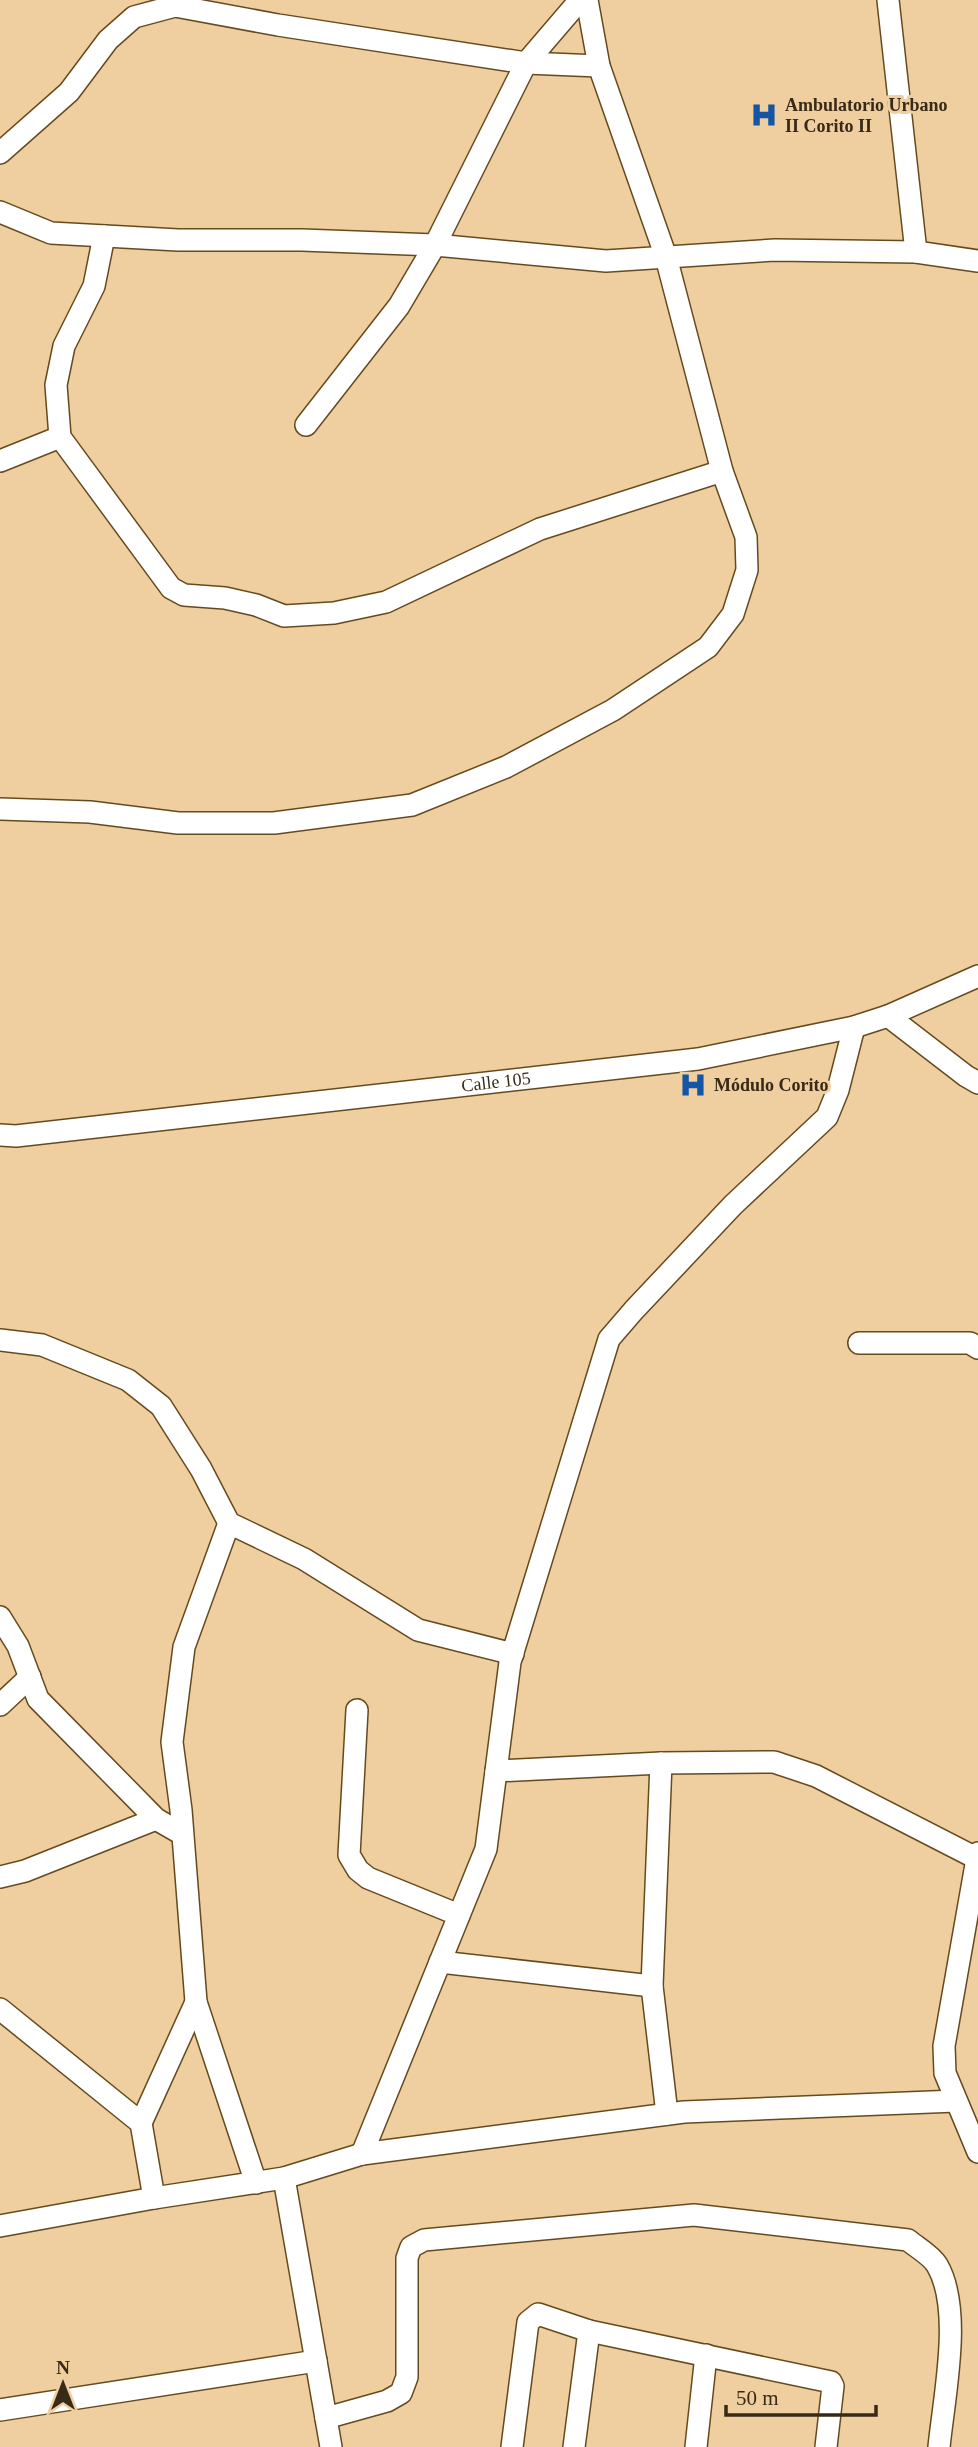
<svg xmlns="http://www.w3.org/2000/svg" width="978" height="2447" font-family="'Times New Roman',serif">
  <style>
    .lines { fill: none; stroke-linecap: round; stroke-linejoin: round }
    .minor-casing { stroke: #664a1e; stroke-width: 24 }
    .minor { stroke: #fff; stroke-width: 21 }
    .labels { text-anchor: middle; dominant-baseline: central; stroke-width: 6; stroke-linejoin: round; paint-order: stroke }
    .poi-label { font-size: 18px; font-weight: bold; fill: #372a17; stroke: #efce9f; text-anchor: start }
    .street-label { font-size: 18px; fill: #372a17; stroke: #efce9f }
  </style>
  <rect width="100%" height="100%" fill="#efce9f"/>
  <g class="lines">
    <defs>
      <g id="minor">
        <path d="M 888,0 L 916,252"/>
        <path d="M 0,153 L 69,92 L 108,40 L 134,17 L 175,6 L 278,25 L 526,63 L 599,66"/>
        <path d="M 0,212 L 51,233 L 178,240 L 302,240 L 435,245 L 606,261 L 775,250 L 916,252 L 978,261"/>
        <path d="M 104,236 L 94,286 L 64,346 L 56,385 L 60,437 L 171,588 L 184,595 L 225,598 L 256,605 L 284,616 L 334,613 L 386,602 L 540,529 L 722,471"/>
        <path d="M 306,425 L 399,306 L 435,245 L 526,63 L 580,0"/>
        <path d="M 0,461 L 60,437"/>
        <path d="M 0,809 L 90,812 L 178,823 L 274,823 L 412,805 L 506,767 L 613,710 L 708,647 L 733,614 L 747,570 L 746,537 L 722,471 L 666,257 L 599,66 L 587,0"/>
        <path d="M 888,1016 L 966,1076 L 978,1083"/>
        <path id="s1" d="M 0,1135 L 16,1136 L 698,1059 L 854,1027 L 888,1016 L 978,976"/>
        <path d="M 0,1340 L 42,1345 L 128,1380 L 161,1406 L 201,1469 L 229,1523 L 304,1559 L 418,1630 L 513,1654"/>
        <path d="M 859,1343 L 970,1343 L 978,1348"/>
        <path d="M 229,1523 L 184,1647 L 172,1742 L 181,1810 L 196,2002 L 256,2183"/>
        <path d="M 0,1617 L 18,1646 L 38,1699 L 156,1819 L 182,1834"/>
        <path d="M 0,1705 L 30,1677"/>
        <path d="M 357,1710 L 349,1855 L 358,1870 L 368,1878 L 459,1915"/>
        <path d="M 661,1763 L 652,1986 L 667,2114"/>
        <path d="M 496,1771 L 661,1763 L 774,1762 L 816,1776 L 976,1858"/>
        <path d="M 978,1853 L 944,2046 L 945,2073 L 978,2152"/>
        <path d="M 0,1877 L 25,1871 L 156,1819"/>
        <path d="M 440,1962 L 652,1986"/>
        <path d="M 0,2009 L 141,2123 L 154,2198"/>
        <path d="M 141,2123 L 196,2002"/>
        <path d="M 362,2154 L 486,1849 L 510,1662 L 609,1339 L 634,1310 L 733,1205 L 827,1117 L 838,1090 L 854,1027"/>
        <path d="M 284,2178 L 331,2447"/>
        <path d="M 0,2226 L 154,2198 L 284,2178 L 362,2154 L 684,2112 L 956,2101"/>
        <path d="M 0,2410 L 316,2361"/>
        <path d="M 326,2418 L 387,2401 L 401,2393 L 407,2377 L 407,2258 L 411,2247 L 424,2240 L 694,2215 L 908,2240 C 916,2247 931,2255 937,2265 C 963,2309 944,2396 939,2447"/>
        <path d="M 512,2447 L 528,2322 L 538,2314 L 589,2331 L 831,2382 L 833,2386 L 826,2447"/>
        <path d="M 574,2447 L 589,2331"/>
        <path d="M 696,2447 L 706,2355"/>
      </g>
    </defs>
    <use href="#minor" class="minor-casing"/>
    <use href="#minor" class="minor"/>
  </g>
  <defs>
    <symbol id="hospital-bare" viewBox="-9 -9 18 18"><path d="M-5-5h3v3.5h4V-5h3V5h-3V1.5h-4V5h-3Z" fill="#1555a6" stroke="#efce9f" stroke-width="2.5" paint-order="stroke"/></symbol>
  </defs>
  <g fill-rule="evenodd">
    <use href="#hospital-bare" x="745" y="96" width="38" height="38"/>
    <use href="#hospital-bare" x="674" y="1066" width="38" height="38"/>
  </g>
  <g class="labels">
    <g class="poi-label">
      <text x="785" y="105">Ambulatorio Urbano<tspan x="785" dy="21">II Corito II</tspan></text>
      <text x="714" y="1085">Módulo Corito</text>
    </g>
    <g class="street-label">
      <text stroke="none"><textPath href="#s1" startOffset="499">Calle 105</textPath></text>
    </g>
  </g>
  <g transform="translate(63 2384)" stroke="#efce9f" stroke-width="5" paint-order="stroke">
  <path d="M0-5L12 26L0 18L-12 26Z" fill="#372a17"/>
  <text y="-10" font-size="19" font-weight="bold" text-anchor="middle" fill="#372a17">N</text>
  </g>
  <path d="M726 2405v10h150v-10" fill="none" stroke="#372a17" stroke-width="3.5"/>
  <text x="736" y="2405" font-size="21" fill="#372a17" stroke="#efce9f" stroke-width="5" paint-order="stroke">50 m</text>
</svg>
